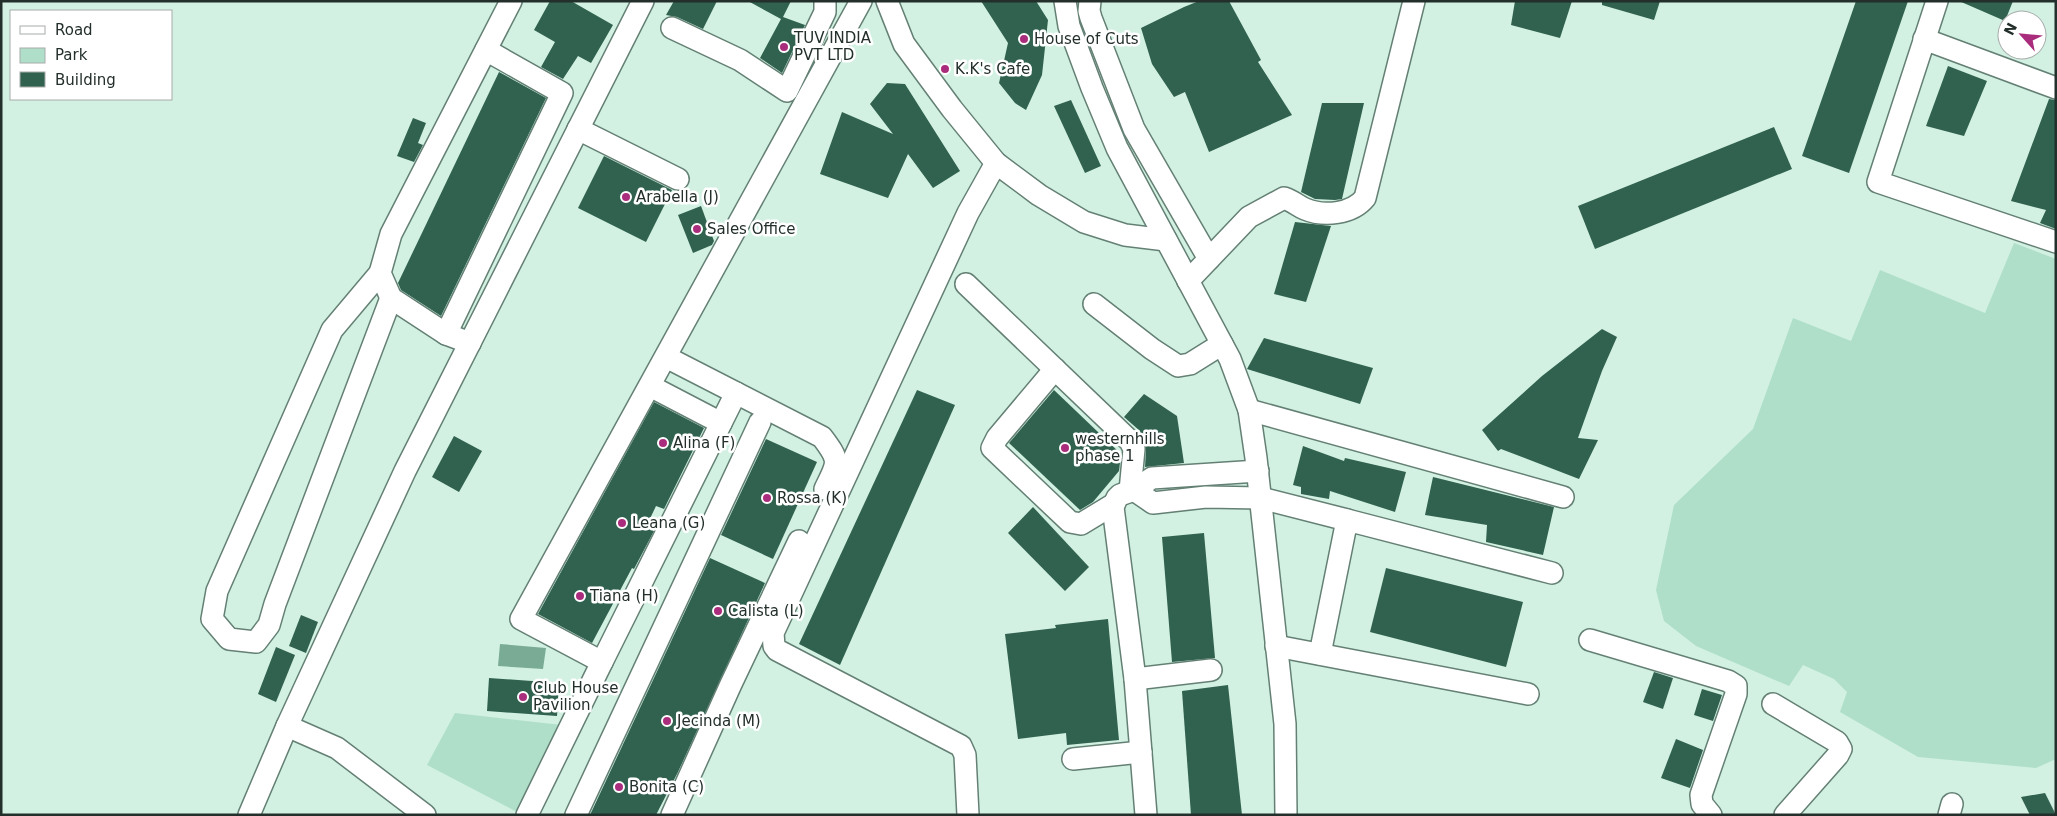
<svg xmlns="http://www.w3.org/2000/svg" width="2057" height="816" font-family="'DejaVu Sans',sans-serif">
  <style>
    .green { fill: #afdfc9 }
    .water { fill: #79ab95 }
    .building { fill: #31624f }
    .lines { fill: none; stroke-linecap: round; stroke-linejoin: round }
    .minor-casing { stroke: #648074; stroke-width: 24 }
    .minor { stroke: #fff; stroke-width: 21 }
    .poi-dot { fill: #aa2c7d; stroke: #fff; stroke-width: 2 }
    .labels { text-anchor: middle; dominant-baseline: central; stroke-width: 5; stroke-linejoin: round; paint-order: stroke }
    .poi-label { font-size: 15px; fill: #232f2a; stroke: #fff; text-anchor: start }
  </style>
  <rect width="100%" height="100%" fill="#d2f1e3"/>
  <g class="green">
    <path d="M 2014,243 L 2056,259 L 2056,759 L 2036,768 L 1918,757 L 1840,712 L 1847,692 L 1834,679 L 1803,665 L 1789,686 L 1696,646 L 1664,621 L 1656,590 L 1674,505 L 1753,429 L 1793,318 L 1851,341 L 1880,270 L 1985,313 Z"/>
    <path d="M 455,713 L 562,725 L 517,812 L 427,765 Z"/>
  </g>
  <path class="water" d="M 500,644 L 546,648 L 543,669 L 498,666 Z"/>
  <g class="building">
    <path d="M 550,1 L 571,1 L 613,25 L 591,63 L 578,56 L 563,79 L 541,67 L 555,42 L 534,30 Z"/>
    <path d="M 674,1 L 717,1 L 703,29 L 677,17 L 666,15 Z"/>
    <path d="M 748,1 L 791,1 L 783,17 L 805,25 L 782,73 L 760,58 L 781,19 Z"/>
    <path d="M 981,1 L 1036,1 L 1048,20 L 1042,75 L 1026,110 L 1015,103 L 999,83 L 1008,43 Z"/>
    <path d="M 1199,1 L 1229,1 L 1261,60 L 1258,62 L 1292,115 L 1209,152 L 1185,92 L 1174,97 L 1152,64 L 1141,28 L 1184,7 Z"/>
    <path d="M 1515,1 L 1572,1 L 1560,38 L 1511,25 Z"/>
    <path d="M 1602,1 L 1660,1 L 1654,20 L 1602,5 Z"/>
    <path d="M 1856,1 L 1908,1 L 1849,173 L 1802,156 Z"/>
    <path d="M 1959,1 L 2013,1 L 2005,21 Z"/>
    <path d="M 1948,66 L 1987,81 L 1964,136 L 1926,126 Z"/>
    <path d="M 499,72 L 546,98 L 441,316 L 401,290 L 398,283 Z"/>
    <path d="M 887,83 L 905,84 L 960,171 L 933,188 L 908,154 L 888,198 L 820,174 L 842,112 L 893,134 L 870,104 Z"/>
    <path d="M 2049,99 L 2056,100 L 2056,229 L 2040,223 L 2046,210 L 2011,201 Z"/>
    <path d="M 1071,100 L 1101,166 L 1085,173 L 1054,106 Z"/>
    <path d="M 1322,103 L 1364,103 L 1342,199 L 1335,200 L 1315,199 L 1301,192 Z"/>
    <path d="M 413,118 L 426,123 L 418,143 L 423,145 L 414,162 L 397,156 Z"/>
    <path d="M 1774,127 L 1792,169 L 1595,249 L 1578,206 Z"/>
    <path d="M 604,156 L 672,190 L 646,242 L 578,208 Z"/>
    <path d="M 701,206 L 714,241 L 712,245 L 693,253 L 678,215 Z"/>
    <path d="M 1295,222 L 1331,226 L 1306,302 L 1274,294 Z"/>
    <path d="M 1602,329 L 1617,337 L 1602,371 L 1578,438 L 1598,440 L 1579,479 L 1501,449 L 1498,451 L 1482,430 L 1542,376 Z"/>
    <path d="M 1264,338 L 1373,368 L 1360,404 L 1247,369 Z"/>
    <path d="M 917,390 L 955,405 L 840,665 L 799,644 Z"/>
    <path d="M 1054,390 L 1121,454 L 1119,471 L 1093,502 L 1080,510 L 1009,443 Z"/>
    <path d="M 1144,394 L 1177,416 L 1184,463 L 1145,467 L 1146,450 L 1140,431 L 1124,417 Z"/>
    <path d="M 654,402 L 704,428 L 664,509 L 656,506 L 646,527 L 654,531 L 634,569 L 632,568 L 592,643 L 538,614 Z"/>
    <path d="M 454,436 L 482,451 L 459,492 L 432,477 Z"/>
    <path d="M 766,439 L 817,462 L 773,559 L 721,535 Z"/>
    <path d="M 1303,446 L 1344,461 L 1345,458 L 1406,472 L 1395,512 L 1330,491 L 1329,499 L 1301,494 L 1301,487 L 1293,485 Z"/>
    <path d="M 1433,477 L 1554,507 L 1543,555 L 1486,542 L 1487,525 L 1425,515 Z"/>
    <path d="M 1033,507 L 1089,567 L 1065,591 L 1008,533 Z"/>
    <path d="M 1204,533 L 1215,658 L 1172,662 L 1162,537 Z"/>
    <path d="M 710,558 L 765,583 L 678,772 L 656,815 L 590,815 Z"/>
    <path d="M 1386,568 L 1523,602 L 1506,667 L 1370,632 Z"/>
    <path d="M 301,615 L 318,622 L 306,653 L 289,646 Z"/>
    <path d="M 1108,619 L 1119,740 L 1067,745 L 1066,733 L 1018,739 L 1005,634 L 1056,628 L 1055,625 Z"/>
    <path d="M 276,647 L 295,655 L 276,702 L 258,694 Z"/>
    <path d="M 1654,672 L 1673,678 L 1663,709 L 1643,702 Z"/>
    <path d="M 489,678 L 559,683 L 557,716 L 487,711 Z"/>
    <path d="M 1228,685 L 1242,815 L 1191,815 L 1182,691 Z"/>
    <path d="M 1702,689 L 1722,695 L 1713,721 L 1694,715 Z"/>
    <path d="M 1676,739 L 1703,750 L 1690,788 L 1661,778 Z"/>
    <path d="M 2045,793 L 2056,815 L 2030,815 L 2021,797 Z"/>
  </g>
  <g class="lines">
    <defs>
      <g id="minor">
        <path d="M 887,1 L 904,44 L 952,109 L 996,163 L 1039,195 L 1084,222 L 1125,235 L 1166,240"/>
        <path d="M 1065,1 L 1069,26 L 1092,88 L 1117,148 L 1230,359 L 1249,410 L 1256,458 L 1285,724 L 1286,815"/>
        <path d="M 1090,1 L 1089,11 L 1091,18 L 1134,129 L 1209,259"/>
        <path d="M 1937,1 L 1878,182 L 2056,242"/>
        <path d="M 672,28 L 740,60 L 787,91 L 825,12 L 825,1"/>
        <path d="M 1924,39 L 2056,88"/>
        <path d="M 578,129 L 678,179"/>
        <path d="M 380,273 L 332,330 L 217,591 L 212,619 L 229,639 L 256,642 L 269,625 L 275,604 L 391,298"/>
        <path d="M 1188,281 L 1249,217 L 1284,198 C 1293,201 1298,206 1305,209 C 1324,217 1352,214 1365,198 L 1414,1"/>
        <path d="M 966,284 L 1130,441 L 1134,449 L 1130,491"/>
        <path d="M 1094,304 L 1152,349 L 1178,366 L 1190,364 L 1222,344"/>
        <path d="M 446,334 L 562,93 L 486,50"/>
        <path d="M 470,343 L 446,334 L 391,298 L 380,273 L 391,234 L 511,1"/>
        <path d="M 666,357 L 822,437 C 841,462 838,462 825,489"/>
        <path d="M 1055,369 L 997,438 L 992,448 L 1070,522 L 1081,524 L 1114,504"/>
        <path d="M 650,386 L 721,423"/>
        <path d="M 736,393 L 602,662 L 521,619 L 861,1"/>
        <path d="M 1249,410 L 1563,497"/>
        <path d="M 1134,490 L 1153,503 L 1206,497 L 1261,498 L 1347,520"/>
        <path d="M 1590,640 L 1728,681 L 1736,686 L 1736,694 L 1701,795 L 1702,804 L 1711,815"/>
        <path d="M 1276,646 L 1528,694"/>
        <path d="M 1320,654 L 1347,520 L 1552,573"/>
        <path d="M 1135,679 L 1211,670"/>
        <path d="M 1773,704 L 1837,742 L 1841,749 L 1838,755 L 1785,815"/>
        <path d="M 287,726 L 337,748 L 425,815"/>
        <path d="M 1073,759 L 1141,752"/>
        <path d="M 249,815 L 287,726 L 405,471 L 643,1"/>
        <path d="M 527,815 L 602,662"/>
        <path d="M 576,815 L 760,422"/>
        <path d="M 672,815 L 731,684 L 799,541"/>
        <path d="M 968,815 L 965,755 L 961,746 L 777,650 L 774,646 L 773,633 L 968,213 L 996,163"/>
        <path d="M 1146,815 L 1135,679 L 1113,507 L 1117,498 L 1120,495 L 1134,490 L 1152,478 L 1258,471"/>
        <path d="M 1949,815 L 1952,804"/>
      </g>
    </defs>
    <use href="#minor" class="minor-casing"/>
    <use href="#minor" class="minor"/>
  </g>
  <g class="poi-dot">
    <circle cx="1024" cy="39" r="5"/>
    <circle cx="784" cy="47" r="5"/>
    <circle cx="945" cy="69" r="5"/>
    <circle cx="626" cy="197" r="5"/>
    <circle cx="697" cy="229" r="5"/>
    <circle cx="663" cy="443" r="5"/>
    <circle cx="1065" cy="448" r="5"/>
    <circle cx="767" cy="498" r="5"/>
    <circle cx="622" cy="523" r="5"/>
    <circle cx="580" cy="596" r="5"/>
    <circle cx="718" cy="611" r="5"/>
    <circle cx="523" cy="697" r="5"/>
    <circle cx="667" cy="721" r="5"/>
    <circle cx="619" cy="787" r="5"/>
  </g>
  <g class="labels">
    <g class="poi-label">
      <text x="794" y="38">TUV INDIA<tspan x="794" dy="17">PVT LTD</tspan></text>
      <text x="1034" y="39">House of Cuts</text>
      <text x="955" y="69">K.K's Cafe</text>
      <text x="636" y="197">Arabella (J)</text>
      <text x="707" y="229">Sales Office</text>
      <text x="1075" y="439">westernhills<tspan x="1075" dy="17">phase 1</tspan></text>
      <text x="673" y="443">Alina (F)</text>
      <text x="777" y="498">Rossa (K)</text>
      <text x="632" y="523">Leana (G)</text>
      <text x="590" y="596">Tiana (H)</text>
      <text x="728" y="611">Calista (L)</text>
      <text x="533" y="688">Club House<tspan x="533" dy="17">Pavilion</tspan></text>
      <text x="677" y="721">Jecinda (M)</text>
      <text x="629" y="787">Bonita (C)</text>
    </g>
  </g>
  <rect width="2057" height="816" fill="none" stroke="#232f2a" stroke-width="5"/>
  <rect x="10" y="10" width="162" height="90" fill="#ffffff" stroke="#a7acaa"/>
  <rect x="20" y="26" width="25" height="8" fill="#ffffff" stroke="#a7acaa"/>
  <text x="55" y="35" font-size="15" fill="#232f2a">Road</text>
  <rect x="20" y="48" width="25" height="15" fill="#afdfc9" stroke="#a7acaa"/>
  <text x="55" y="60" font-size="15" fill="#232f2a">Park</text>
  <rect x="20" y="72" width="25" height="15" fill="#31624f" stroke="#a7acaa"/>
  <text x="55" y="85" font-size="15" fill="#232f2a">Building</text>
  <g transform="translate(2022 35) rotate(297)"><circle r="24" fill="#ffffff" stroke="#a7acaa"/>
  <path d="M0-4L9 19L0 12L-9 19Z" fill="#aa2c7d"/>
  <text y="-8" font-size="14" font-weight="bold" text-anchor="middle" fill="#232f2a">N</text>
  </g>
</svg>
